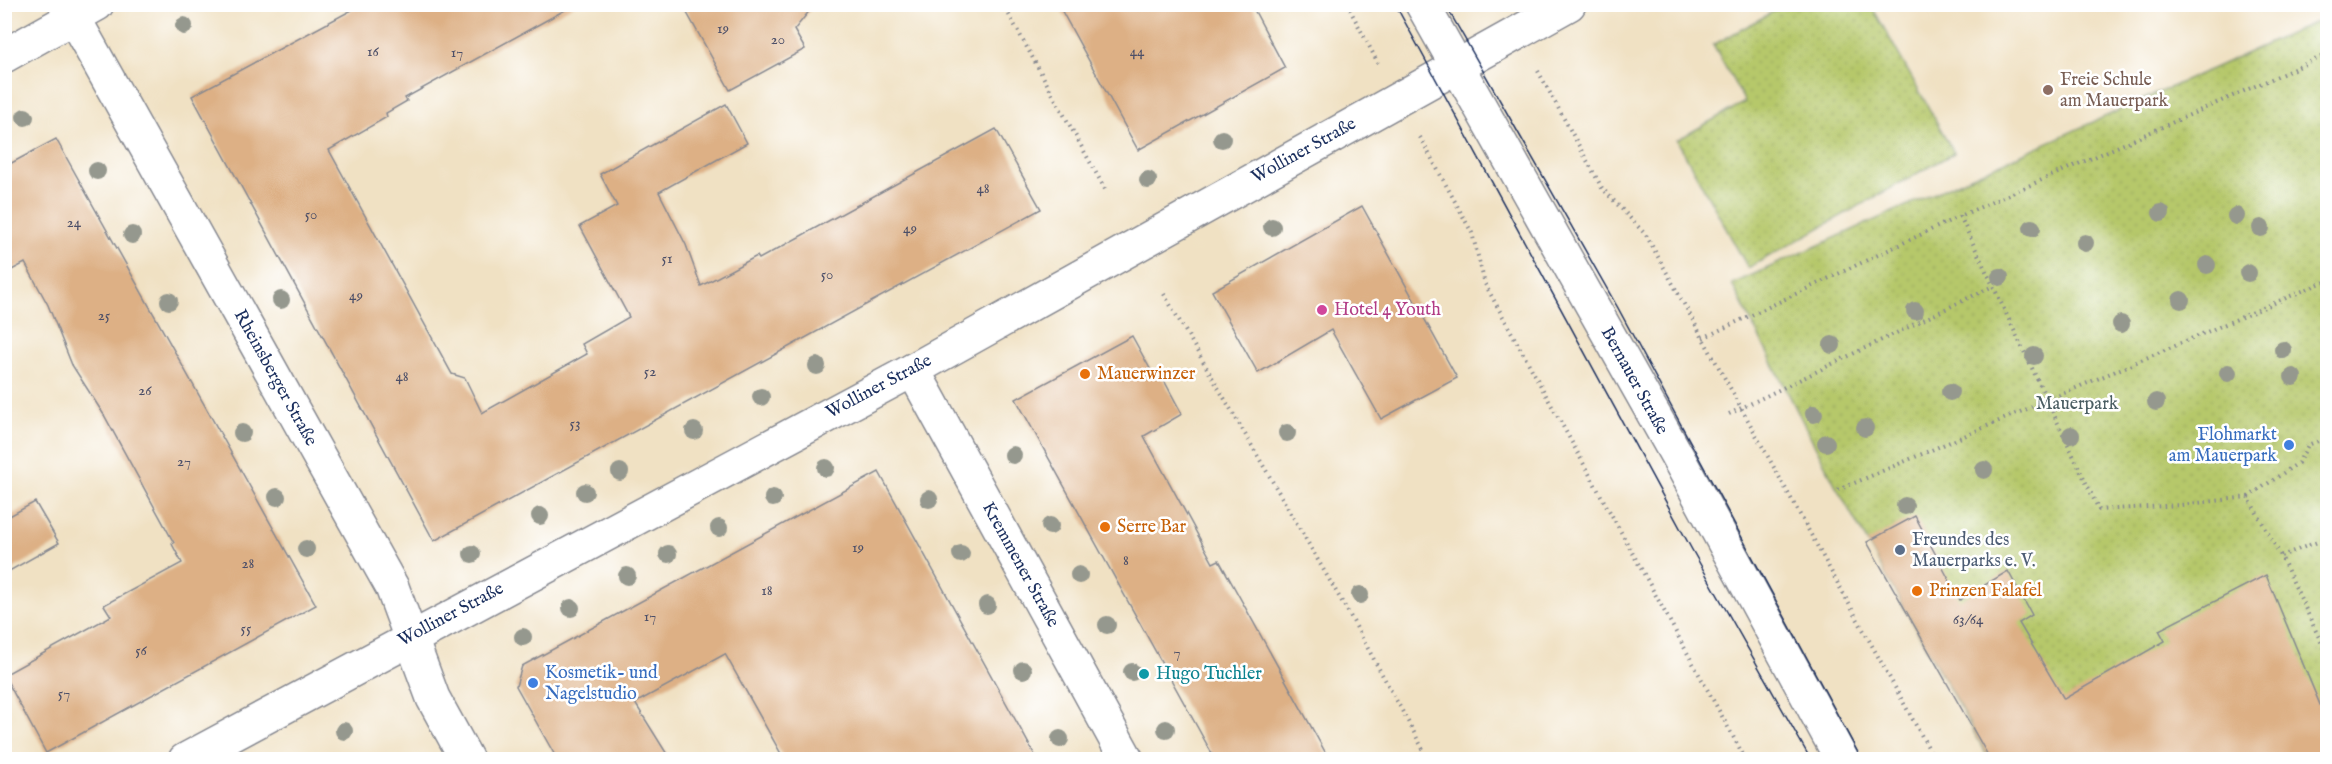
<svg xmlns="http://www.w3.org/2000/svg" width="2332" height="764" font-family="'IM FELL English',serif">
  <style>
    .park { fill: url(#park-dots); stroke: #687c64; stroke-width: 1.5 }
    .building { fill: #ddb085 }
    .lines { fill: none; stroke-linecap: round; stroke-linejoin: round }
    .street-casing { stroke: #868890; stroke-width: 36 }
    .secondary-casing { stroke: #868890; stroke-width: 36 }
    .path { stroke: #868890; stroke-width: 4; stroke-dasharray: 1.5 4.5; stroke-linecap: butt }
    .street { stroke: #fff; stroke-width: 33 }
    .secondary { stroke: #fff; stroke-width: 33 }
    .tram { stroke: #1b2f5e; stroke-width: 1.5 }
    .tree { fill: #95988e }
    .education-dot { fill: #8d6e63; stroke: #fff; stroke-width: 2 }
    .hotel-dot { fill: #d1479c; stroke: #fff; stroke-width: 2 }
    .food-dot { fill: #e8710a; stroke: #fff; stroke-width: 2 }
    .shop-dot { fill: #3f7fe0; stroke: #fff; stroke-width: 2 }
    .service-dot { fill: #5c6f8a; stroke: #fff; stroke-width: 2 }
    .culture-dot { fill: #0f9aa8; stroke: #fff; stroke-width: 2 }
    .labels { text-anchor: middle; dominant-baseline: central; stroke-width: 5; stroke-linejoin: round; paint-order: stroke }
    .number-label { font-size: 15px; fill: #4c4f68 }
    .education-label { font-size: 18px; fill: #785e54; stroke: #fff; text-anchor: start }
    .street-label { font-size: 18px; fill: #1b2f5e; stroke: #fff }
    .hotel-label { font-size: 18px; fill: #b23c85; stroke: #fff; text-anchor: start }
    .food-label { font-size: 18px; fill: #c56008; stroke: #fff; text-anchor: start }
    .park-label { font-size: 18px; fill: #4a5d62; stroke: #fff }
    .shop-label { font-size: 18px; fill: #366cbe; stroke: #fff; text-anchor: end }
    .service-label { font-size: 18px; fill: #4e5e75; stroke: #fff; text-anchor: start }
    .culture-label { font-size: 18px; fill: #0d838f; stroke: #fff; text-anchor: start }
  </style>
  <defs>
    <pattern id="park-dots" width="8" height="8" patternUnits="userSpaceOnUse" patternTransform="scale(1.5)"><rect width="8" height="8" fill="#b6c86b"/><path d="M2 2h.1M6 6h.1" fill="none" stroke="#9cac5f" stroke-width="1.8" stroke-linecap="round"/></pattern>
  </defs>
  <rect width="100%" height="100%" fill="#fff"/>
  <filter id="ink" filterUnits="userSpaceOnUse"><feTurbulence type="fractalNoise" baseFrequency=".0167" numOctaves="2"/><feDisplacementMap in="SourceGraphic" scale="12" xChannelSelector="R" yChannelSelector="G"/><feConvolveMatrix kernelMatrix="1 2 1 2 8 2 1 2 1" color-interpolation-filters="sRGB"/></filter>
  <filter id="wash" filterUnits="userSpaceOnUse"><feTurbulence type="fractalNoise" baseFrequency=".008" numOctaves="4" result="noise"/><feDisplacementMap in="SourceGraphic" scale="24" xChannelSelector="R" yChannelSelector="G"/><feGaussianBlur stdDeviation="1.35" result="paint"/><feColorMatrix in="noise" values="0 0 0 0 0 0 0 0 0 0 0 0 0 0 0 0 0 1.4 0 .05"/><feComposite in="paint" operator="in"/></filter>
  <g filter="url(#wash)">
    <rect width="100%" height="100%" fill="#f0e1c3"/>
    <g class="park">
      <path d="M 1871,5 L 1954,153 L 1748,268 L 1677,140 L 1745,102 L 1713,45 L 1785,5 Z"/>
      <path d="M 2327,17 L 2327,759 L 1989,759 L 1838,490 L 1732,284 Z"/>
    </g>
    <g id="blocks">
      <g class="building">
        <path d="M 363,4 L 576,4 L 405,98 L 407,101 L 386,113 L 387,117 L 329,150 L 452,374 L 465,378 L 482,413 L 587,354 L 582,344 L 629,317 L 580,226 L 617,206 L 600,174 L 726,104 L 747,143 L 659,192 L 686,245 L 701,286 L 757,256 L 759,259 L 996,129 L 1041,209 L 434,541 L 192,96 Z"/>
        <path d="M 682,4 L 815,4 L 794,30 L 805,49 L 730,90 Z"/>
        <path d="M 1058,4 L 1251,4 L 1285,68 L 1138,150 Z"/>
        <path d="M 56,139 L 316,605 L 46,753 L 4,675 L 111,616 L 104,605 L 182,563 L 172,544 L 174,543 L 104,415 L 72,365 L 48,305 L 25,263 L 4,274 L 4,167 Z"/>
        <path d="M 1362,206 L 1457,378 L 1381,419 L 1331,330 L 1258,373 L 1212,291 Z"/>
        <path d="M 1132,336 L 1153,374 L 1159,371 L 1182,414 L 1144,436 L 1213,563 L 1219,560 L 1329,759 L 1215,759 L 1016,399 Z"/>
        <path d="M 879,472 L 1037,759 L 784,759 L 725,654 L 635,703 L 670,759 L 557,759 L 516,686 L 522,666 Z"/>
        <path d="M 35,502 L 59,543 L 4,574 L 4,519 Z"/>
        <path d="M 1915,516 L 1960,600 L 2008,571 L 2032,615 L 2019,623 L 2064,699 L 2165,641 L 2159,630 L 2266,575 L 2328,724 L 2328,759 L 1990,759 L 1867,542 Z"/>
      </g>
    </g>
  </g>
  <g filter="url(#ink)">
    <use href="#blocks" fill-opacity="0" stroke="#868890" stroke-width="1.5"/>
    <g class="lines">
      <defs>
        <g id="street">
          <path d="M 66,4 L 392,587 L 433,698 L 467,760"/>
          <path d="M 4,56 L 97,4"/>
          <path d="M 913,370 L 1127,760"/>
          <path d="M 185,760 L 913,370 L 1569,4"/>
        </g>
        <path id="secondary" d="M 1422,4 L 1676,454 L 1842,760"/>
      </defs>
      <use href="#street" class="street-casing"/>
      <use href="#secondary" class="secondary-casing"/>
      <g class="path">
        <path d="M 1003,4 L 1106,191"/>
        <path d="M 1347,4 L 1378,63"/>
        <path d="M 1538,71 L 1602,188 L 1646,235 L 1935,760"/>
        <path d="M 1420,137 L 1472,233 L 1485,284 L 1746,760"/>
        <path d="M 1960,216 L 2099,510 L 2181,505 L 2248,497 L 2281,556 L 2328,657"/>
        <path d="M 1164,294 L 1348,612 L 1429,760"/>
        <path d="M 1703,338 L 1960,216 L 2328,54"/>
        <path d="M 1729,414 L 1993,286"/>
        <path d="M 1838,490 L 2328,280"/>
        <path d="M 2248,497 L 2298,463 L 2308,445 L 2328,437"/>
        <path d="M 2281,556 L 2328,538"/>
      </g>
      <use href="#street" class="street"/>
      <use href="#secondary" class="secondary"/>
      <g class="tram">
        <path d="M 1395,4 L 1691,548 L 1811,760"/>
        <path d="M 1445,4 L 1618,308 L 1862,760"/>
      </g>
    </g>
    <g class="tree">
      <circle cx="184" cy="26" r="9"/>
      <circle cx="25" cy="117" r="9"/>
      <circle cx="1222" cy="139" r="9"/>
      <circle cx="97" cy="171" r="9"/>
      <circle cx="1148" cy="180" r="9"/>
      <circle cx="2161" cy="213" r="9"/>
      <circle cx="2236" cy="216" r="9"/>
      <circle cx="1272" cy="227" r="9"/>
      <circle cx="2032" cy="228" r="9"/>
      <circle cx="2261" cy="228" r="9"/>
      <circle cx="132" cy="235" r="9"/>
      <circle cx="2085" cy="243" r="9"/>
      <circle cx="2207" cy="265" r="9"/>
      <circle cx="2248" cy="273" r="9"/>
      <circle cx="2000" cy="277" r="9"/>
      <circle cx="281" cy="300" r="9"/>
      <circle cx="2181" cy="300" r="9"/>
      <circle cx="169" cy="301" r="9"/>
      <circle cx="1915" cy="311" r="9"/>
      <circle cx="2121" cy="324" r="9"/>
      <circle cx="1832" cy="345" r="9"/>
      <circle cx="2283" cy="350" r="9"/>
      <circle cx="2034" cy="356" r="9"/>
      <circle cx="817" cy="366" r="9"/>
      <circle cx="2228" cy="373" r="9"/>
      <circle cx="2293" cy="377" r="9"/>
      <circle cx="1950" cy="392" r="9"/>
      <circle cx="761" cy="397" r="9"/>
      <circle cx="2156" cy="402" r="9"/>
      <circle cx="1814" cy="414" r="9"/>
      <circle cx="1865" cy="428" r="9"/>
      <circle cx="694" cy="431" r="9"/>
      <circle cx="242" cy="433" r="9"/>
      <circle cx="1287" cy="433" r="9"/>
      <circle cx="2071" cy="435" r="9"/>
      <circle cx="1826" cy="443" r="9"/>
      <circle cx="1013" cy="455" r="9"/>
      <circle cx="826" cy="468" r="9"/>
      <circle cx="1984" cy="470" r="9"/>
      <circle cx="620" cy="472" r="9"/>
      <circle cx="585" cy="492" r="9"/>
      <circle cx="277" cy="497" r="9"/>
      <circle cx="773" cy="498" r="9"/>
      <circle cx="929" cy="499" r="9"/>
      <circle cx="1905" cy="506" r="9"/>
      <circle cx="540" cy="516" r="9"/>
      <circle cx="1050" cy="526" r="9"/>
      <circle cx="719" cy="528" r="9"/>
      <circle cx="306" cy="549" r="9"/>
      <circle cx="472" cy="554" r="9"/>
      <circle cx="668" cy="554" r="9"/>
      <circle cx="961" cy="554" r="9"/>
      <circle cx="1079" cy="575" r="9"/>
      <circle cx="627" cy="576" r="9"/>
      <circle cx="1360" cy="595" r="9"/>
      <circle cx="987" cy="605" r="9"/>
      <circle cx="571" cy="608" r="9"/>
      <circle cx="1107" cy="625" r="9"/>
      <circle cx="523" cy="637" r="9"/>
      <circle cx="1023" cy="670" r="9"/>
      <circle cx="1132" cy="672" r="9"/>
      <circle cx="1166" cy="729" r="9"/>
      <circle cx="344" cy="731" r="9"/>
      <circle cx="1060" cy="739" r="9"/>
    </g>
  </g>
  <circle class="education-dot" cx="2048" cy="90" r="6"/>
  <circle class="hotel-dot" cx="1322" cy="310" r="6"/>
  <g class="food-dot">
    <circle cx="1085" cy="374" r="6"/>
    <circle cx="1105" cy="527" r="6"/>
    <circle cx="1917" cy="591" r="6"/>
  </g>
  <g class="shop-dot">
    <circle cx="2289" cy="445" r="6"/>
    <circle cx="533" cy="683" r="6"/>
  </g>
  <circle class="service-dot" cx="1900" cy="550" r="6"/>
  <circle class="culture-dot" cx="1144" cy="674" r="6"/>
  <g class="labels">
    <g class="number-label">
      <text x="723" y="28">19</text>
      <text x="778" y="39">20</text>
      <text x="373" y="51">16</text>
      <text x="1137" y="51">44</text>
      <text x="457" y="52">17</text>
      <text x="983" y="188">48</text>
      <text x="311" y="214">50</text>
      <text x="74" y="222">24</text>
      <text x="910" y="228">49</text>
      <text x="667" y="258">51</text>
      <text x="827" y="274">50</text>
      <text x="356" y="295">49</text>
      <text x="104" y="315">25</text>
      <text x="650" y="371">52</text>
      <text x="402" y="376">48</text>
      <text x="145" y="390">26</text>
      <text x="575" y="423">53</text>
      <text x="184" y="461">27</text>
      <text x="858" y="547">19</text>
      <text x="1126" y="560">8</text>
      <text x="248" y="563">28</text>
      <text x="767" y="590">18</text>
      <text x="650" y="616">17</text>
      <text x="1968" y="619">63/64</text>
      <text x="246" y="628">55</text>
      <text x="141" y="650">56</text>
      <text x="1177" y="652">7</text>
      <text x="64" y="693">57</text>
    </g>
    <g class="education-label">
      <text x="2060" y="80">Freie Schule<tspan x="2060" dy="21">am Mauerpark</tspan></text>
    </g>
    <g class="street-label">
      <text transform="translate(1304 151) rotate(-29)">Wolliner Straße</text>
      <text transform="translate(275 378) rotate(61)">Rheinsberger Straße</text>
      <text transform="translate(1634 381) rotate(61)">Bernauer Straße</text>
      <text transform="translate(879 387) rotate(-28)">Wolliner Straße</text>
      <text transform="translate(1020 565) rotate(61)">Kremmener Straße</text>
      <text transform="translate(451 615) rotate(-28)">Wolliner Straße</text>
    </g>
    <g class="hotel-label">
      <text x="1334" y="310">Hotel 4 Youth</text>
    </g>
    <g class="food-label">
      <text x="1097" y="374">Mauerwinzer</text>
      <text x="1117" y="527">Serre Bar</text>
      <text x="1929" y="591">Prinzen Falafel</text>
    </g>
    <g class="park-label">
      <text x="2077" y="404">Mauerpark</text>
    </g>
    <g class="shop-label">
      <text x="2277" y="435">Flohmarkt<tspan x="2277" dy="21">am Mauerpark</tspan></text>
      <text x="545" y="673" text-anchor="start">Kosmetik- und<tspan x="545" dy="21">Nagelstudio</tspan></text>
    </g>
    <g class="service-label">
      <text x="1912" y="540">Freundes des<tspan x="1912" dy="21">Mauerparks e. V.</tspan></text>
    </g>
    <g class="culture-label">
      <text x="1156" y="674">Hugo Tuchler</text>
    </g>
  </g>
  <rect width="2332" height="764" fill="none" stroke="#fff" stroke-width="24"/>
</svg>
